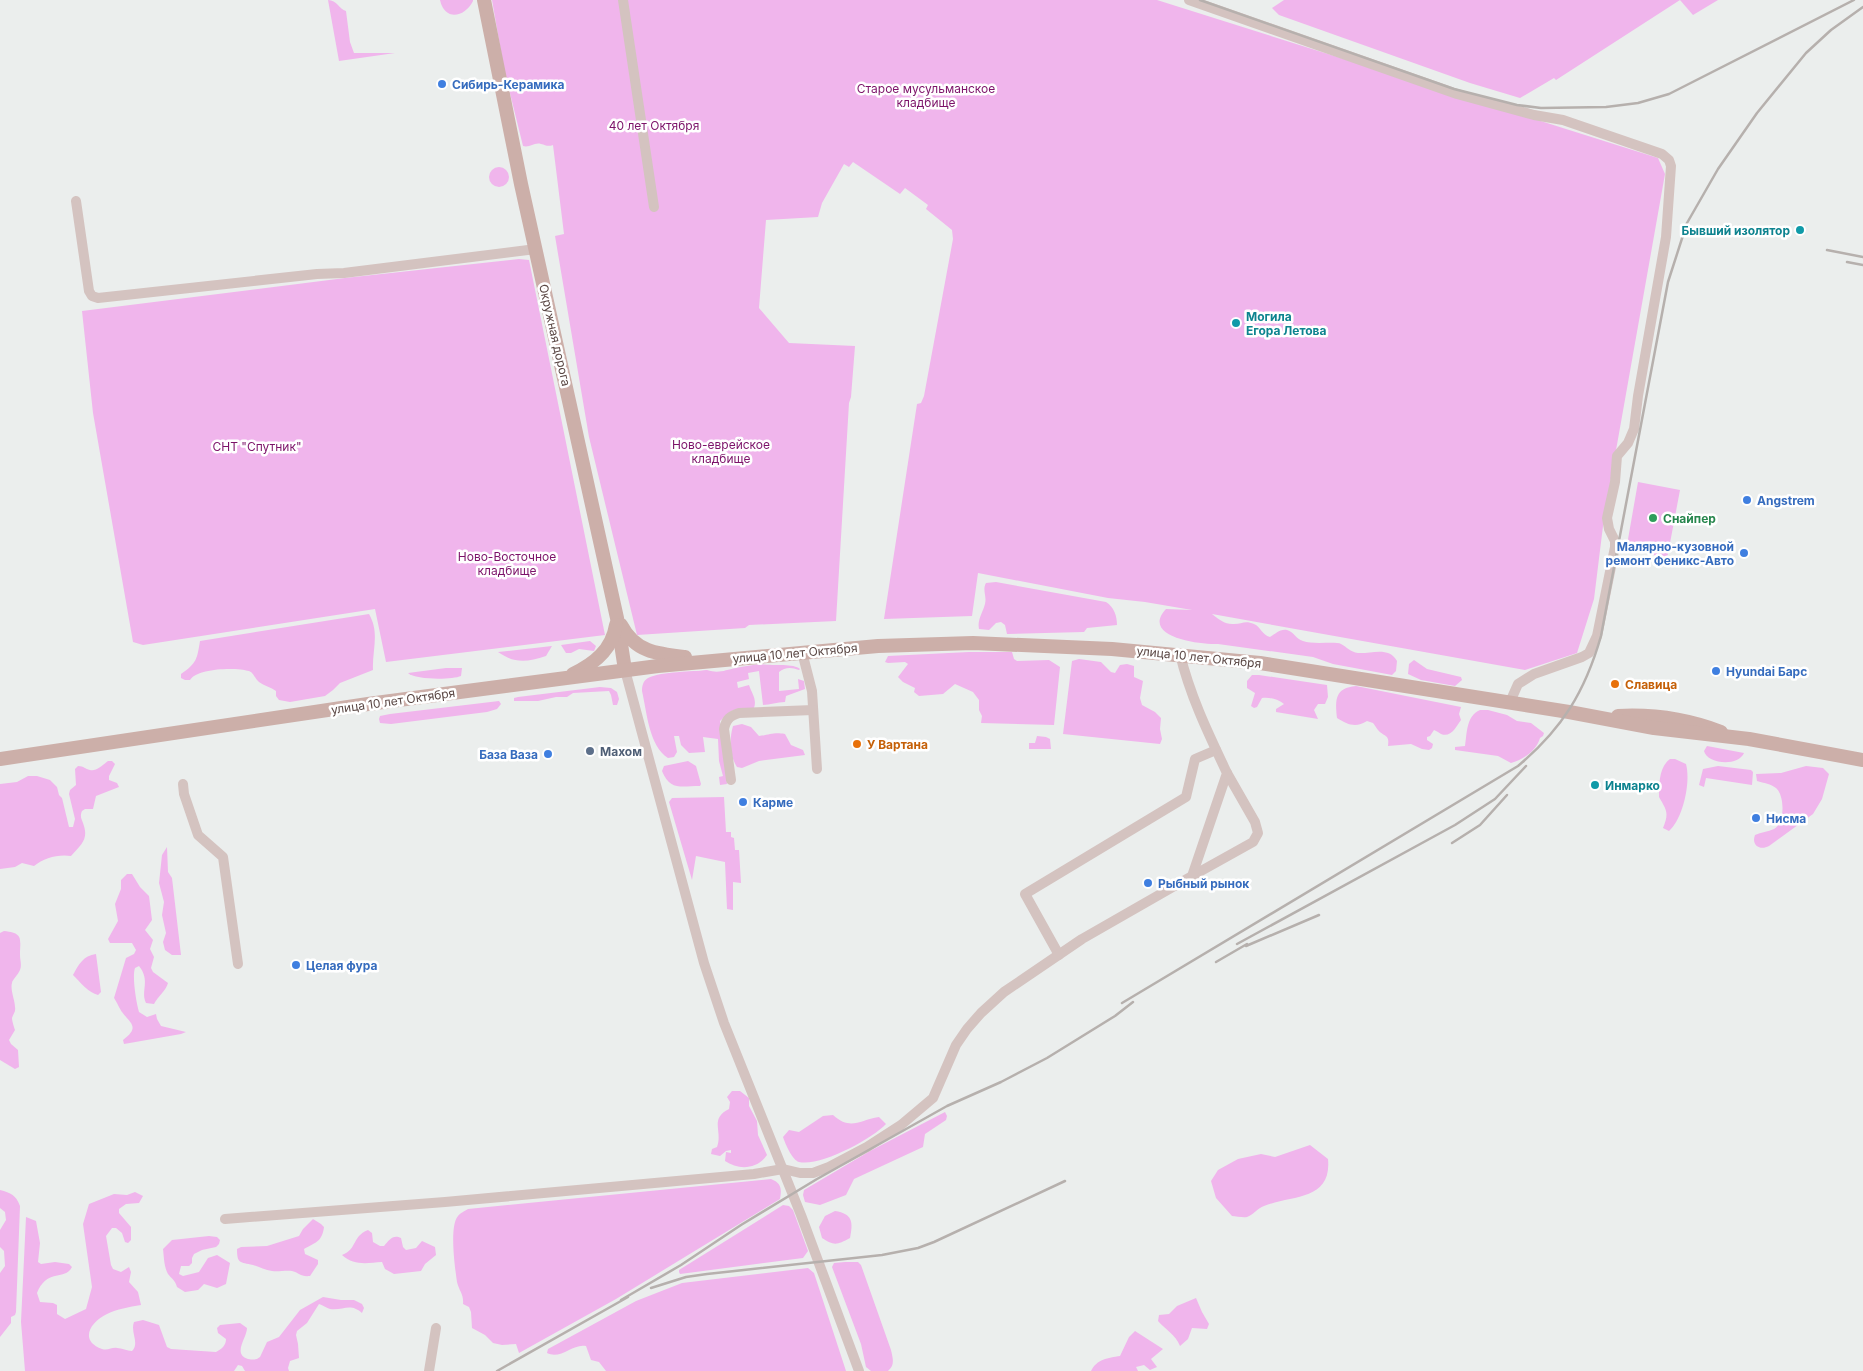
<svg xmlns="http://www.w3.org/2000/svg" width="1863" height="1371" font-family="Inter,sans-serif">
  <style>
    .green { fill: #f0b5ec }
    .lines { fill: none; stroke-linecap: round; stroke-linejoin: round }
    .minor { stroke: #d4c3c0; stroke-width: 10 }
    .major { stroke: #ccafa9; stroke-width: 14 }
    .rail { stroke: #b6b0ad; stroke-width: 2.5 }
    .shop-dot { fill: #3f7fe0; stroke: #fff; stroke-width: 2 }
    .culture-dot { fill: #0f9aa8; stroke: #fff; stroke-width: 2 }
    .leisure-dot { fill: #2e9e5b; stroke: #fff; stroke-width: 2 }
    .food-dot { fill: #e8710a; stroke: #fff; stroke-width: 2 }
    .service-dot { fill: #5c6f8a; stroke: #fff; stroke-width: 2 }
    .labels { text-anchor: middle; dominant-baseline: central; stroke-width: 5; stroke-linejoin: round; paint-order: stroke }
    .shop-label { font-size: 12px; font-weight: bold; fill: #366cbe; stroke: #fff; text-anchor: start }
    .park-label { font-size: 12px; fill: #7c1269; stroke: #fff }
    .culture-label { font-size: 12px; font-weight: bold; fill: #0d838f; stroke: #fff; text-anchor: start }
    .street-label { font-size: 12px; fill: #594643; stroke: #fff }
    .leisure-label { font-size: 12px; font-weight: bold; fill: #27864d; stroke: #fff; text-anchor: start }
    .food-label { font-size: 12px; font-weight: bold; fill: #c56008; stroke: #fff; text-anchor: start }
    .service-label { font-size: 12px; font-weight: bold; fill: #4e5e75; stroke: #fff; text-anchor: start }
  </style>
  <rect width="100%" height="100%" fill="#ebeeed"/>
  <g class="green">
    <path d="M 328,0 C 337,0 339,9 346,11 L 350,42 L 354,53 L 395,53 L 339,61 Z"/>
    <path d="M 440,0 L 473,0 L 473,1 C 465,17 445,22 440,0 Z"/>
    <path d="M 492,0 L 1157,0 L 1658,158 L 1665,174 L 1604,518 L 1594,599 L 1577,653 L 1525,670 L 1212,614 C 1218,619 1226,625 1234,624 C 1242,624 1245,620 1254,624 C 1261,627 1262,635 1270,637 C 1276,634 1279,629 1287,630 C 1294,632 1296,639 1303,641 C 1313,645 1336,641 1341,644 C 1347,647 1350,652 1358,653 C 1371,654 1389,646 1397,661 L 1396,671 L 1392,675 L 1333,664 L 1313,657 L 1218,644 C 1200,645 1140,637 1166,609 L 1192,610 L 1145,602 L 1108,598 L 978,573 L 972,616 L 884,619 L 917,404 L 921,403 L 924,396 L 953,239 L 952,230 L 926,209 L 928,205 L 905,188 L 900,194 L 853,162 L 849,167 L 844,164 L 822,203 L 818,217 L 766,220 L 759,308 L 789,343 L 855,346 L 851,397 L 849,403 L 836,621 L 749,625 L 745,628 L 637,635 L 589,437 L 555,236 L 564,234 L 553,145 C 547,147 546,145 541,144 C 534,142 530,148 523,146 L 504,69 Z"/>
    <path d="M 1284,0 L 1680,0 L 1556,80 L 1554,78 L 1520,98 L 1470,83 L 1279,15 L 1272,8 Z"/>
    <path d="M 1680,0 L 1718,0 L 1693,15 Z"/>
    <circle cx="499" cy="177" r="10"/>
    <path d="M 519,259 L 529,260 L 605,635 L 386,662 L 375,609 L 143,645 L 133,642 L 93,413 L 82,311 L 345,278 Z"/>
    <path d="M 1638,482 L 1680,490 L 1667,559 C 1652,556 1641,549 1627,545 Z"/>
    <path d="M 996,582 L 1106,602 C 1114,607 1117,616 1117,625 L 1087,628 L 1084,632 L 1007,634 L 1005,625 L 1001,622 L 996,623 L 989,630 L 979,629 C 977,620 983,612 985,604 C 987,596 982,590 986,583 Z"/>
    <path d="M 369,614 C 380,633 372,650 373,670 L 340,683 L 333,690 L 325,696 L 290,702 L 279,700 L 276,696 L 276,691 C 271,687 264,686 259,682 C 255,679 254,673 249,671 C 236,667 197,668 190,680 L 185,680 L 181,678 L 181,674 C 197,663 197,659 200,641 Z"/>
    <path d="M 590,641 L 596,646 L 594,651 L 579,649 L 571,653 L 566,653 L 561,645 Z"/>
    <path d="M 552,646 L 546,656 C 527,662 515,664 498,652 Z"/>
    <path d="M 969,652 L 1012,652 L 1014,659 L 1017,661 L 1049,660 L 1060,667 L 1054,725 L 981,723 L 982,716 L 979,710 L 979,700 L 973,692 L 955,684 L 943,694 L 919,696 L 914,692 L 915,688 L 903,682 L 898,677 L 908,664 L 905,662 L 888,663 L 885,662 L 888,656 Z"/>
    <path d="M 1079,659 L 1101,662 L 1111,672 L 1115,673 L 1120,665 L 1127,664 L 1134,666 L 1134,677 L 1143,681 L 1140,698 L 1142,705 L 1155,712 L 1161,718 L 1160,729 L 1162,739 L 1160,744 L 1063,734 L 1072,661 Z"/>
    <path d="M 1414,660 L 1427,669 L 1461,677 L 1462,680 L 1455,686 L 1421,680 L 1408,674 L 1409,664 Z"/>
    <path d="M 761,664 C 773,666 794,663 800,669 L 799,670 C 791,667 785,667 779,672 L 779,691 L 799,689 L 798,679 L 804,681 L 805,689 L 786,696 L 785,702 C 777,702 770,705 763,705 L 759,671 L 748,673 L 749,679 L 737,682 L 738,688 L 749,685 C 752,694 757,699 754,708 L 731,711 L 720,721 L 727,784 L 720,785 L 719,777 L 723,776 L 719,761 L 718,739 L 703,737 L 705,752 L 689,753 L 681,745 L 679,736 L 674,736 L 677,752 L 674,757 L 668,758 C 649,746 647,713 642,691 C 642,686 643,681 648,678 C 663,671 691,672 707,670 C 719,674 725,670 736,668 C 744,666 753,665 761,664 Z"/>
    <path d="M 446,668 L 462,668 L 461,676 C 452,680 415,680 408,673 Z"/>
    <path d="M 1252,675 L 1259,675 L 1327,685 L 1328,697 L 1325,704 L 1318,704 L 1314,710 L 1318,719 L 1276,712 L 1276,709 L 1284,704 C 1278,699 1269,697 1262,698 L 1257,707 L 1254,708 L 1251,706 L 1255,693 L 1247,688 L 1247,681 Z"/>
    <path d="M 1356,686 L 1461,707 L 1459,714 L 1461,720 C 1456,727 1451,738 1441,734 C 1439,733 1437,731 1434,730 L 1430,736 L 1427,737 L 1427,740 L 1433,744 L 1432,748 L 1429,750 L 1422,749 L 1411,744 L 1388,746 C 1390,734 1384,737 1378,730 C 1376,728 1375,725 1373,723 L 1367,721 C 1356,728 1348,725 1337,718 C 1335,699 1335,688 1356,686 Z"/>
    <path d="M 600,687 L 611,688 L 617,692 L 619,699 L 617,705 L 613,705 L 611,695 L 609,691 L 573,693 L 567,697 L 556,697 L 538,701 L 514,701 L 514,698 L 518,697 Z"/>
    <path d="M 499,701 L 501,704 L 497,709 L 487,712 L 391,724 L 380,723 L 379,719 L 380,716 L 390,714 Z"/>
    <path d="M 1480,710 L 1488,710 L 1507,715 L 1517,721 L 1531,723 L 1544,733 L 1543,736 L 1540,738 C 1537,750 1523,760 1511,763 L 1498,756 L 1455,750 L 1455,747 L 1465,746 C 1467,734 1466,716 1480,710 Z"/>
    <path d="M 742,724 L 751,727 L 759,736 C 770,735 773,732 785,734 L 791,745 L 803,750 L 805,755 L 759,761 L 742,768 L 737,767 C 730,757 729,739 733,726 Z"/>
    <path d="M 1037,736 L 1046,737 L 1050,739 L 1051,749 L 1029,749 L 1029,743 L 1035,743 Z"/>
    <path d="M 1707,746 L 1744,753 C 1738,767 1707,764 1704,751 Z"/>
    <path d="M 1670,759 L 1675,759 L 1686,764 C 1691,782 1683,819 1669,831 L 1663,828 C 1669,813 1667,811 1659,797 C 1659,784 1659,767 1670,759 Z"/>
    <path d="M 108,761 L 112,761 L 115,764 L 109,776 L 109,780 L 117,783 L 119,787 L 96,796 L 93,809 L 85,809 L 82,811 C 80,816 81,818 83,823 C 89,839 82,844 71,856 C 58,854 44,858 34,866 L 22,863 L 15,867 L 0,869 L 0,784 L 17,782 L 28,776 L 37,776 L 50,780 L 57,787 L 59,795 L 62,798 L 69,827 L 73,827 L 75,819 L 69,794 L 70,790 L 76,785 L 75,769 L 78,766 C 84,766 85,769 90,770 C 96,772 104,764 108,761 Z"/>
    <path d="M 688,761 L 696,766 L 701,784 L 700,786 C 681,786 670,791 662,771 L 664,766 Z"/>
    <path d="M 1718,766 L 1751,770 L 1753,772 L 1752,785 L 1706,778 L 1704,787 L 1699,785 L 1703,769 Z"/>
    <path d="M 1806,766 L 1823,768 L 1829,774 L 1822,799 L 1813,814 L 1769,846 C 1760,851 1751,845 1755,835 C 1761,832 1768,832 1774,829 C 1785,823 1785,796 1776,788 C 1771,784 1764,783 1757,781 L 1756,774 L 1781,773 Z"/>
    <path d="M 724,797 L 726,832 L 731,832 L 731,837 L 734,838 L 735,850 L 739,850 L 741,883 L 733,882 L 733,910 L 727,909 L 725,862 L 696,856 L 692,880 L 669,802 L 672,798 Z"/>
    <path d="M 167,847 L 168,872 L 172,878 L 181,955 L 172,955 L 165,950 L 163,942 L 166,933 L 162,915 L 164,902 L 159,883 L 162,855 Z"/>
    <path d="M 127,874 L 132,874 L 140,887 L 149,896 L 152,920 L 145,930 L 153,940 L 150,949 L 154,957 L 151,968 L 153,972 L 168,983 C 166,991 158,996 154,1004 L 146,1003 C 140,991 151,981 139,966 L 135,968 C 132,976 136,1002 139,1012 L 147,1017 L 156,1014 L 157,1019 L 161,1026 L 186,1032 L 181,1034 L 124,1044 L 123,1040 C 140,1027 131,1024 122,1012 C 121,1011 115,999 114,998 L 126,958 L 134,954 L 136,950 L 132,943 L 110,943 L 108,939 L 118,921 L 115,904 L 121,889 L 121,880 Z"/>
    <path d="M 4,931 C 24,933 20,939 20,955 C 20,960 22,965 20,970 C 18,975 12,980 12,983 C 10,990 15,1000 15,1007 C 16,1012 13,1014 12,1018 C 12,1021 14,1027 15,1030 L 9,1040 L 11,1044 L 18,1050 L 19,1067 L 15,1069 L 0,1060 L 0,933 Z"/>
    <path d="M 96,954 L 101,992 L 98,995 C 89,993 80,982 73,975 C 79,964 83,956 96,954 Z"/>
    <path d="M 732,1091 L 740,1091 L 749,1098 L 749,1106 L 757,1121 L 758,1135 L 767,1155 C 757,1170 738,1170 725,1161 L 726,1152 L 731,1153 L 731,1150 L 726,1151 L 720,1156 L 711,1154 L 712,1149 L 717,1147 C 723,1131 709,1119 729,1109 L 730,1102 L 727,1097 Z"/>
    <path d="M 945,1112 L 947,1116 L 946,1120 L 925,1134 L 923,1147 L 854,1179 L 846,1195 L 820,1205 L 805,1202 L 803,1195 L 804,1190 L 870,1151 Z"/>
    <path d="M 833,1115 C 851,1131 859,1120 879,1117 L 886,1124 C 872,1139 820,1167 799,1162 C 792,1160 785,1143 783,1137 L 789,1130 L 799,1132 L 823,1116 Z"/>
    <path d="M 1310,1145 L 1328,1159 C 1332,1201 1292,1195 1264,1206 C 1258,1208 1253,1215 1247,1217 C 1243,1218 1236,1216 1232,1216 L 1216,1198 L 1211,1181 L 1218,1170 L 1238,1159 L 1261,1154 L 1275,1157 Z"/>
    <path d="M 771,1179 C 781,1183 782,1188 780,1199 L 616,1299 L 519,1353 L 516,1344 L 502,1345 L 493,1343 L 485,1335 L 472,1328 L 471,1312 L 469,1307 L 463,1304 C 464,1294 459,1291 457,1282 C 455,1268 449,1226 458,1216 C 460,1213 465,1211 468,1209 Z"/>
    <path d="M 0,1190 C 11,1193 16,1195 20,1206 L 16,1312 L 15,1315 L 11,1317 L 11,1323 L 0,1337 L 0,1273 L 5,1266 L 4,1251 L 0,1247 L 0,1230 L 6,1220 L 5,1212 L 0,1208 Z"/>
    <path d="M 135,1192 L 143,1196 L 139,1203 L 126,1204 L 119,1209 L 119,1213 L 131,1227 L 131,1240 L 128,1243 L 125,1242 L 122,1233 L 116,1228 L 112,1228 L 106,1236 L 111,1265 L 113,1269 L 121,1272 L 129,1267 L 131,1272 L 129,1282 L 138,1292 L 141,1305 C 129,1307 117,1309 107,1314 C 90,1322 79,1341 102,1349 C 108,1351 112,1347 117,1348 C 122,1348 127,1351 132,1351 C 140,1343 130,1332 134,1322 L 143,1320 L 159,1325 L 167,1347 L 171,1349 L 216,1352 C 222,1349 226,1345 226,1339 L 218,1333 L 217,1328 L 220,1325 L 240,1323 L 247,1328 C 247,1338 232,1354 248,1359 C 254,1360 256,1360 260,1357 L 267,1342 L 279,1337 L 300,1310 L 323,1297 L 341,1300 L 354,1300 L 362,1304 L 364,1308 L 362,1313 C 350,1302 343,1311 330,1309 C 327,1308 322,1305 319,1304 L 307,1323 L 297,1331 L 296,1335 L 298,1344 L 299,1358 L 290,1361 L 288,1368 L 289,1371 L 245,1371 L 242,1366 L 238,1365 L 234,1371 L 25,1371 L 21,1322 L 26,1217 L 36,1221 L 40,1243 L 38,1262 L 41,1264 L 55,1262 L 69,1264 L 72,1267 C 65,1281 47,1268 37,1293 L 40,1302 L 53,1303 L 57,1305 L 57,1314 L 65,1319 L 86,1309 L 92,1287 L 83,1224 L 89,1204 L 114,1194 L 127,1195 Z"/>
    <path d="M 783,1205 L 789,1206 L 793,1210 L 808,1251 L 803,1258 L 680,1274 L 679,1272 L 679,1270 Z"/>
    <path d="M 835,1211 C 853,1214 853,1222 850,1238 C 837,1245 834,1246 822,1238 L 819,1227 L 825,1216 Z"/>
    <path d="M 313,1219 L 321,1224 L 324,1227 C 322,1242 316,1242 304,1249 L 305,1254 L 318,1260 L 318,1264 L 310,1276 C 300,1277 300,1273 292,1271 C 286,1270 278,1272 272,1271 C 265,1270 259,1267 253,1265 C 240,1262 237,1264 237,1249 L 241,1247 L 267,1246 L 299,1236 L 303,1229 Z"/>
    <path d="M 368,1230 L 372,1233 L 373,1242 L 380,1246 L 384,1246 C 389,1240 393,1234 401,1238 L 403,1247 L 406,1250 L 416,1248 L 422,1241 L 435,1247 L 436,1255 L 425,1264 L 421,1271 L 394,1274 L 385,1269 L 382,1262 C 367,1263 354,1266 342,1255 C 358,1249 351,1237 368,1230 Z"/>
    <path d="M 209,1236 L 217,1237 L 220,1240 L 219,1244 L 216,1247 L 202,1250 L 194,1254 L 192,1258 L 192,1263 L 189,1266 L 181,1266 L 179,1274 L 183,1276 L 199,1272 L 208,1258 L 217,1255 L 230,1263 L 226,1284 L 217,1288 L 204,1284 L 198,1290 L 185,1292 L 177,1287 C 175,1280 172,1279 168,1274 C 164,1267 164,1257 163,1249 L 172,1240 Z"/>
    <path d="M 845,1262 L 858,1262 L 861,1265 L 891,1350 C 893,1359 895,1365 888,1371 L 871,1371 L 866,1367 L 861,1344 L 832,1267 L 834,1263 Z"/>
    <path d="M 808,1268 L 814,1273 L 846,1371 L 606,1371 L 599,1362 L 591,1360 L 586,1346 C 573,1343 561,1360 547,1353 L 548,1349 L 636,1301 L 682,1283 Z"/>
    <path d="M 1196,1298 L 1202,1312 L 1209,1324 L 1207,1329 L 1192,1328 L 1188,1339 L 1180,1346 C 1175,1334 1166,1330 1158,1321 L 1159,1315 L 1169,1314 L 1177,1306 Z"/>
    <path d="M 1135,1331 L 1163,1349 L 1151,1359 L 1157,1367 L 1150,1370 L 1144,1365 L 1136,1367 L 1138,1371 L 1091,1371 C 1097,1359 1108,1358 1120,1356 L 1129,1337 Z"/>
  </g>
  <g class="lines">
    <g class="minor">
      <path d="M 623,0 L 654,207"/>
      <path d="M 1189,0 L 1457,94 L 1534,115 L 1563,120 L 1662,154 L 1669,160 L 1671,166 L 1666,237 L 1638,396 L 1634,429 L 1628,443 L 1617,456 L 1615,482 L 1607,518 L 1609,529 L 1615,541 L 1615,547 L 1597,636 L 1589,653 L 1582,657 L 1534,674 L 1518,684 L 1510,702"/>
      <path d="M 76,201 L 89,291 L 92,296 L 98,298 L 317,274 L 344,273 L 536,249"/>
      <path d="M 802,652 L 812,691 L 817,769"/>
      <path d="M 625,670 L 704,963 L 724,1023 L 801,1215 L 859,1371"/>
      <path d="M 731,780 L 724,729 C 726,719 730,716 739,713 L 813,710"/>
      <path d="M 183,784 L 184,794 L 198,835 L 223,857 L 238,964"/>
      <path d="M 1192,876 L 1253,842 L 1258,833 L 1255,822 L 1227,773"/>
      <path d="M 1059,955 L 1025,894 L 1186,797 L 1195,759 L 1216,750"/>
      <path d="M 225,1219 L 445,1202 L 754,1174 L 783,1169 L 800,1173 L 813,1173 L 829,1167 L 867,1147 L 901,1125 L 933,1098 L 956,1045 L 967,1029 L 981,1013 L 1004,992 L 1082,939 L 1192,876 L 1227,773 C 1209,735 1190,696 1180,654"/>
      <path d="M 429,1371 L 436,1328"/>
    </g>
    <g class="major">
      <path d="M 484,0 L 521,184 L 617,618 L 625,670"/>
      <path d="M 621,625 C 635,652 657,654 685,657"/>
      <path d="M 573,674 C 594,664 612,650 616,625"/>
      <path d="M 1618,716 C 1654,714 1687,719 1721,732"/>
      <path d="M 0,759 L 368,704 L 658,666 L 878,646 L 973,643 L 1112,649 L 1260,663 L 1569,712 L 1654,728 L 1749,739 L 1863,760"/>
    </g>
    <g class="rail">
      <path d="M 1200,0 L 1454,89 L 1517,105 L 1541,108 L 1606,107 L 1638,103 L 1669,94 L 1854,0"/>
      <path d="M 1827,250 L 1863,257"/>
      <path d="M 1847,262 L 1863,265"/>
      <path d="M 1452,843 L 1480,825 L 1507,795"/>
      <path d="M 1237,944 L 1455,825 L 1495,799 L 1526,766"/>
      <path d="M 1246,946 L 1319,915"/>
      <path d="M 1216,962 L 1247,944"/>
      <path d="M 1122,1003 L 1518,766 C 1562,729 1585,692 1601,636 L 1668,282 L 1687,223 L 1718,169 L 1757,113 L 1806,53 L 1831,30 L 1863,7"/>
      <path d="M 651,1288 L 686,1277 L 707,1274 L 882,1255 L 918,1248 L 934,1242 L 1065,1181"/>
      <path d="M 621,1300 L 681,1265 L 741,1225 L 817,1179 L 947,1106 L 1001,1082 L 1047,1058 L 1115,1016 L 1133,1002"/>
      <path d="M 497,1371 L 628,1297"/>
    </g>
  </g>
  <g class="shop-dot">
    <circle cx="442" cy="84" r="5"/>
    <circle cx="1747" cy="500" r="5"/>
    <circle cx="1744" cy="553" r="5"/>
    <circle cx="1716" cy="671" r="5"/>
    <circle cx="548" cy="754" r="5"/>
    <circle cx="743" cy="802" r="5"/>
    <circle cx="1756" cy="818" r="5"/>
    <circle cx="1148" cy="883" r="5"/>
    <circle cx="296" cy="965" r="5"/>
  </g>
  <g class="culture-dot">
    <circle cx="1800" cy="230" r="5"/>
    <circle cx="1236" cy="323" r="5"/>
    <circle cx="1595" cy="785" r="5"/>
  </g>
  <circle class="leisure-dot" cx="1653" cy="518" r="5"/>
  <g class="food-dot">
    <circle cx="1615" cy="684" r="5"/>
    <circle cx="857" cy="744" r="5"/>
  </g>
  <circle class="service-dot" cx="590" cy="751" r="5"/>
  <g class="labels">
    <g class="shop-label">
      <text x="452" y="84">Сибирь-Керамика</text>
      <text x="1757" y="500">Angstrem</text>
      <text x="1734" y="546" text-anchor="end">Малярно-кузовной<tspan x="1734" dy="14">ремонт Феникс-Авто</tspan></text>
      <text x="1726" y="671">Hyundai Барс</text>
      <text x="538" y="754" text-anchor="end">База Ваза</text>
      <text x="753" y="802">Карме</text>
      <text x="1766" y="818">Нисма</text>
      <text x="1158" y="883">Рыбный рынок</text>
      <text x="306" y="965">Целая фура</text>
    </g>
    <g class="park-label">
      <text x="926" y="88">Старое мусульманское<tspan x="926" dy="14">кладбище</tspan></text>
      <text x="654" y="125">40 лет Октября</text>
      <text x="721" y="444">Ново-еврейское<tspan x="721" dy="14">кладбище</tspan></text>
      <text x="257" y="446">СНТ "Спутник"</text>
      <text x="507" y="556">Ново-Восточное<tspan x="507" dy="14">кладбище</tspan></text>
    </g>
    <g class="culture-label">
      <text x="1790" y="230" text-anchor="end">Бывший изолятор</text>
      <text x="1246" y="316">Могила<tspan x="1246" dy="14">Егора Летова</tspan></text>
      <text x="1605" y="785">Инмарко</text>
    </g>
    <g class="street-label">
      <text transform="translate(555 335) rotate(77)">Окружная дорога</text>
      <text transform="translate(795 653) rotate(-5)">улица 10 лет Октября</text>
      <text transform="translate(1199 657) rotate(6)">улица 10 лет Октября</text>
      <text transform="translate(393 701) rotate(-8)">улица 10 лет Октября</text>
    </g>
    <g class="leisure-label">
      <text x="1663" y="518">Снайпер</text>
    </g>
    <g class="food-label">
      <text x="1625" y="684">Славица</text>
      <text x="867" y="744">У Вартана</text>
    </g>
    <g class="service-label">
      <text x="600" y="751">Махом</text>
    </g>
  </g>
</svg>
